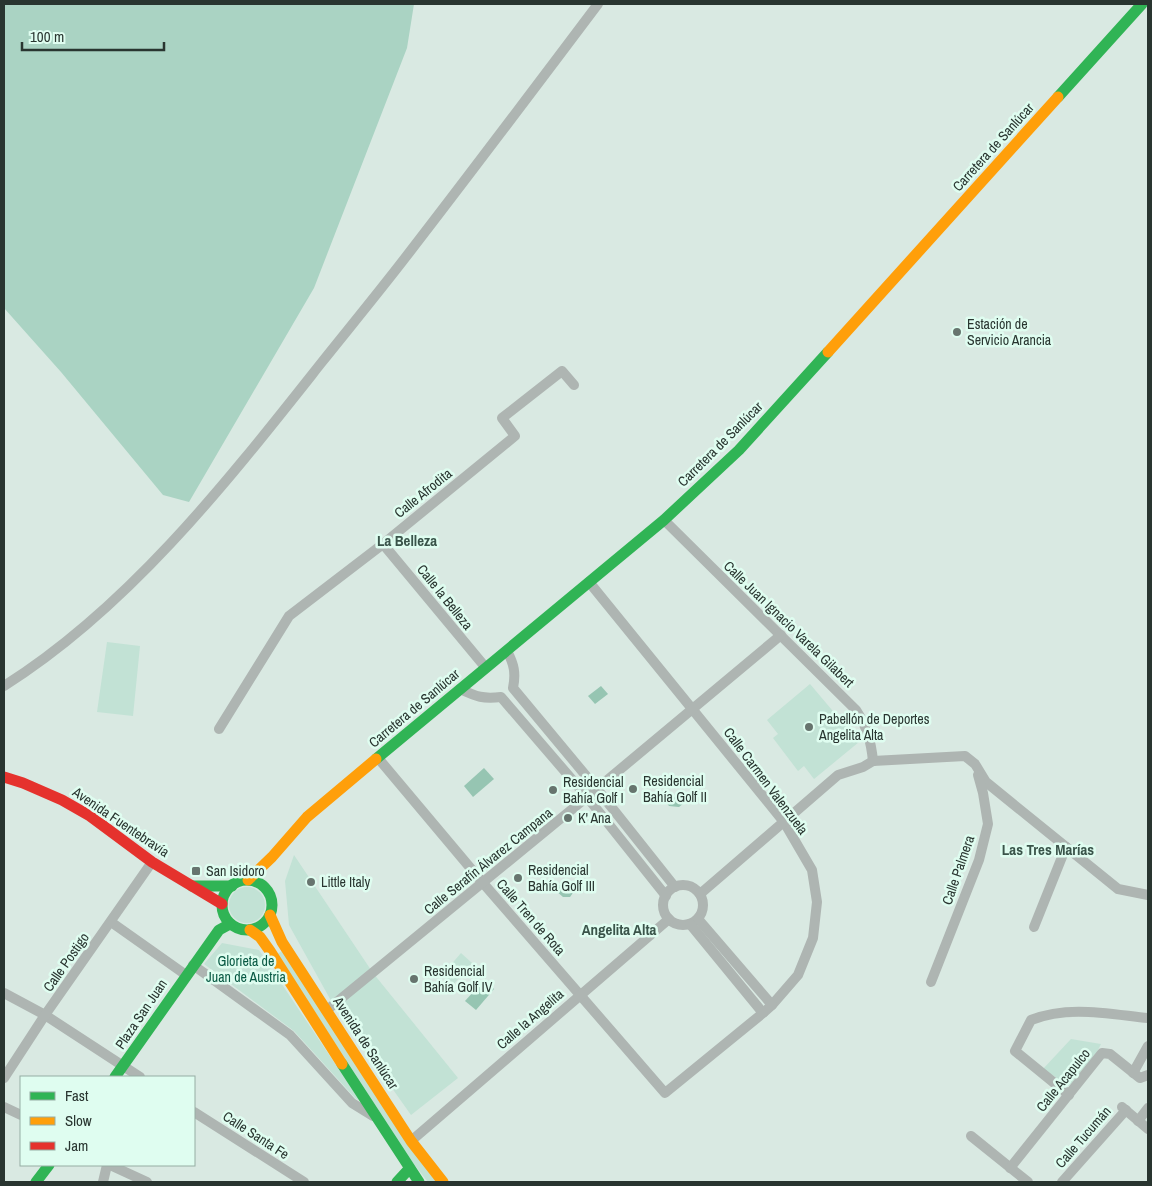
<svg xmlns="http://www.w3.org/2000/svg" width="1152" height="1186" font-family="'Archivo Narrow',sans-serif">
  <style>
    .green { fill: #c2e2d5 }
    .forest { fill: #aad3c3 }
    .water { fill: #96c5b2 }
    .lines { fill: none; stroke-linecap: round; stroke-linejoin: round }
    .street { stroke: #aeb5b2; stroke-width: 10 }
    .fast { stroke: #30b455; stroke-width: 11 }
    .slow { stroke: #ff9f0a; stroke-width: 11 }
    .jam { stroke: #e5322d; stroke-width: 11 }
    .poi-dot { fill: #67746e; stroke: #dffdf0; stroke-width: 2 }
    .labels { text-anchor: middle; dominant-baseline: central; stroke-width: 5; stroke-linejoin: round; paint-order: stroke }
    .street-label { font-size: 14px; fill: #293530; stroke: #dffdf0 }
    .poi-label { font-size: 14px; fill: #293530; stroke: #dffdf0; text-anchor: start }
    .park-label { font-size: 14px; fill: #085943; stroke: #dffdf0 }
    .neighbourhood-label { font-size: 15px; font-weight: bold; fill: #3a544a; stroke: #dffdf0 }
  </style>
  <rect width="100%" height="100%" fill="#d9e9e2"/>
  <g class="green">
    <path d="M 107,642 L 140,646 L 133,716 L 97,712 Z"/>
    <path d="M 810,684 L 859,742 L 814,779 L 804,766 L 798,771 L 773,738 L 778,734 L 767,720 Z"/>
    <path d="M 294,855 L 373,973 L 458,1078 L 411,1115 L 334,1006 L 289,925 L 285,881 Z"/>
    <circle cx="247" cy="905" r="18"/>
    <path d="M 222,943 L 259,950 L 360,1101 L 355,1098 L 294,1031 L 204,964 Z"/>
    <path d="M 284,950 L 438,1182 L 428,1182 L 413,1163 L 277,954 Z"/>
    <path d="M 461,953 L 472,963 L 453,985 L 442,975 Z"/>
    <path d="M 1071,1039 L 1101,1044 L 1097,1052 L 1069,1086 L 1043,1069 Z"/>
  </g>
  <path class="forest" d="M 4,4 L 414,4 L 407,48 L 314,288 L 189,502 L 163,495 L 61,372 L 4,308 Z"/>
  <g class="water">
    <path d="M 601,686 L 608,694 L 595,704 L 588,696 Z"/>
    <path d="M 484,768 L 494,779 L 473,797 L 464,786 Z"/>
    <path d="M 667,793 L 673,797 L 683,796 L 685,800 L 684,803 L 679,807 L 669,806 L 664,799 L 664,795 Z"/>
    <path d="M 556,884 L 566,887 L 572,886 L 575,890 L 570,897 L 563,897 L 555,890 Z"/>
    <path d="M 484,980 L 494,989 L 476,1010 L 465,1001 Z"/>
  </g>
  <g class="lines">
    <g class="street">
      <path d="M 664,520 L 856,710 C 867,727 871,741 873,761"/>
      <path d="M 383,544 L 486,668"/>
      <path d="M 507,651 C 514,664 516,673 513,688 L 597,789 L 675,887"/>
      <path d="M 4,686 C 131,606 230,478 322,362 C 350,327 378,293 405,258 C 470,174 534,89 598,4"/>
      <path d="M 460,689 C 477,697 483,699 501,697 L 587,797 L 666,896"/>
      <path d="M 219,729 L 289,616 L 383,544 L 515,436 L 502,418 L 562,371 L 574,385"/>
      <path d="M 378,758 L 483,883 L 665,1093 L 763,1013 L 772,1005 L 798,975 L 813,938 L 817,902 L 812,870 L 784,822 L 589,582"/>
      <path d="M 873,761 L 965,756 L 975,764 L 986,782 L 1118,889 L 1148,895"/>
      <circle cx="683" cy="905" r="20"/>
      <path d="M 700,894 L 838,775 L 863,767 L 873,761"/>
      <path d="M 698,919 L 772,1005"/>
      <path d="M 111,922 L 186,975"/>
      <path d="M 690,924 L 763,1013"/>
      <path d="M 1034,927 L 1066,847"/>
      <path d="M 193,965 L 290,1035 L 352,1103 L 373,1116"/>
      <path d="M 931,982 L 979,860 L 988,824 L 983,793 L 978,775"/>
      <path d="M 4,993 L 45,1015 L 140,1077"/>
      <path d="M 327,1010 L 587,797 L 781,635"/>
      <path d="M 1133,1073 L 1148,1046"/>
      <path d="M 4,1078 L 45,1015 L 152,862"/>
      <path d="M 1069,1095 L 1015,1051 L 1031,1020 C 1068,1005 1109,1014 1148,1018"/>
      <path d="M 4,1107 L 21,1115"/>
      <path d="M 1122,1107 L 1148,1129"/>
      <path d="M 194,1112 L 304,1182"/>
      <path d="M 1138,1121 L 1148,1108"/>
      <path d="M 971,1136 L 1028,1182"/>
      <path d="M 411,1141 L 669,919"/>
      <path d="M 110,1165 L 147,1182"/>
      <path d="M 1010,1168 L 1102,1053 L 1110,1054 L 1140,1078 L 1148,1075"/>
      <path d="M 103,1182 L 107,1165"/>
      <path d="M 1062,1182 L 1126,1110"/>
    </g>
    <g class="fast">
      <path d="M 1058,97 L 1142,4"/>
      <path d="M 376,759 L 664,520 L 739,450 L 828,352"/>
      <circle cx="247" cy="905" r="25"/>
      <path d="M 192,886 L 232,886"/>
      <path d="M 342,1064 L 419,1182"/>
      <path d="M 115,1077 L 219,930 L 230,924"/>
      <path d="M 36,1182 L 49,1165"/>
      <path d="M 397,1182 L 409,1169"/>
    </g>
    <g class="slow">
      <path d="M 828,352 L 1058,97"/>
      <path d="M 248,880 L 272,857 L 307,817 L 376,759"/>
      <path d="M 270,915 L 282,942 L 411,1141 L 443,1182"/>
      <path d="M 250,930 L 260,937 L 270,951 L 342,1064"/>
    </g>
    <path class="jam" d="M 4,777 L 23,783 L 62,800 L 90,816 L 152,862 L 222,904"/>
  </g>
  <g class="poi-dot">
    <circle cx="957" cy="332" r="5"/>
    <circle cx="809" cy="727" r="5"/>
    <circle cx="633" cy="789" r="5"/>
    <circle cx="553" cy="790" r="5"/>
    <circle cx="568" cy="818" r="5"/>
    <rect x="191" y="866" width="10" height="10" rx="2.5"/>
    <circle cx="518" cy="878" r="5"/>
    <circle cx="311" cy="882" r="5"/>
    <circle cx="414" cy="979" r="5"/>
  </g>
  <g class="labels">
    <g class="street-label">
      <text transform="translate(993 147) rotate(-48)">Carretera de Sanlúcar</text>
      <text transform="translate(720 444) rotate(-45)">Carretera de Sanlúcar</text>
      <text transform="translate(423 493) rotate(-39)">Calle Afrodita</text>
      <text transform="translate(445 597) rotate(51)">Calle la Belleza</text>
      <text transform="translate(789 624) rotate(44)">Calle Juan Ignacio Varela Gilabert</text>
      <text transform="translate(414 708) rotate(-40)">Carretera de Sanlúcar</text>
      <text transform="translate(766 781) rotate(53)">Calle Carmen Valenzuela</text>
      <text transform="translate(121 822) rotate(34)">Avenida Fuentebravía</text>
      <text transform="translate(488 861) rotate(-39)">Calle Serafín Álvarez Campana</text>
      <text transform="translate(958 870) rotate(-71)">Calle Palmera</text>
      <text transform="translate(531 917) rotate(49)">Calle Tren de Rota</text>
      <text transform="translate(66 962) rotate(-55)">Calle Postigo</text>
      <text transform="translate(141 1014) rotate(-56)">Plaza San Juan</text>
      <text transform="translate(530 1019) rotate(-41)">Calle la Angelita</text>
      <text transform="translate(366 1043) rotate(57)">Avenida de Sanlúcar</text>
      <text transform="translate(1063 1080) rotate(-51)">Calle Acapulco</text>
      <text transform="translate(256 1135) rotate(33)">Calle Santa Fe</text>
      <text transform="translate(1083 1137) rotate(-49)">Calle Tucumán</text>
    </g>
    <g class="poi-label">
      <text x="967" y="324">Estación de<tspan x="967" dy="16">Servicio Arancia</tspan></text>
      <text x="819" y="719">Pabellón de Deportes<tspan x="819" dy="16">Angelita Alta</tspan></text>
      <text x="643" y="781">Residencial<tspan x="643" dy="16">Bahía Golf II</tspan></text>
      <text x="563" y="782">Residencial<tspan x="563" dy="16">Bahía Golf I</tspan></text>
      <text x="578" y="818">K' Ana</text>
      <text x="528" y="870">Residencial<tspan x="528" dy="16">Bahía Golf III</tspan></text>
      <text x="206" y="871">San Isidoro</text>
      <text x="321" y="882">Little Italy</text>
      <text x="424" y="971">Residencial<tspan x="424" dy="16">Bahía Golf IV</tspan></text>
    </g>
    <g class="park-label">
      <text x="246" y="961">Glorieta de<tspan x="246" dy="16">Juan de Austria</tspan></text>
    </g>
    <g class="neighbourhood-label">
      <text x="407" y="540">La Belleza</text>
      <text x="1048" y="849">Las Tres Marías</text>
      <text x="619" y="929">Angelita Alta</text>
    </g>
  </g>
  <rect width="1152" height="1186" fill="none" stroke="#293530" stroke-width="10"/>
  <rect x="20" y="1076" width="175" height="90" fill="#dffdf0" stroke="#96ada3"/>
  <rect x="30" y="1092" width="25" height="8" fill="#30b455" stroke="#96ada3"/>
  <text x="65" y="1101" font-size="15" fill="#293530">Fast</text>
  <rect x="30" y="1117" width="25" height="8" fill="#ff9f0a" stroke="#96ada3"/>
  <text x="65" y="1126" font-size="15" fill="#293530">Slow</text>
  <rect x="30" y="1142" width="25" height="8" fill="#e5322d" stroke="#96ada3"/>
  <text x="65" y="1151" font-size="15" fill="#293530">Jam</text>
  <path d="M22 42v8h142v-8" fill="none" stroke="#293530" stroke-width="2.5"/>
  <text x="30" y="42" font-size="15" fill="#293530" stroke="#dffdf0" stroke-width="4" paint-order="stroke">100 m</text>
</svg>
